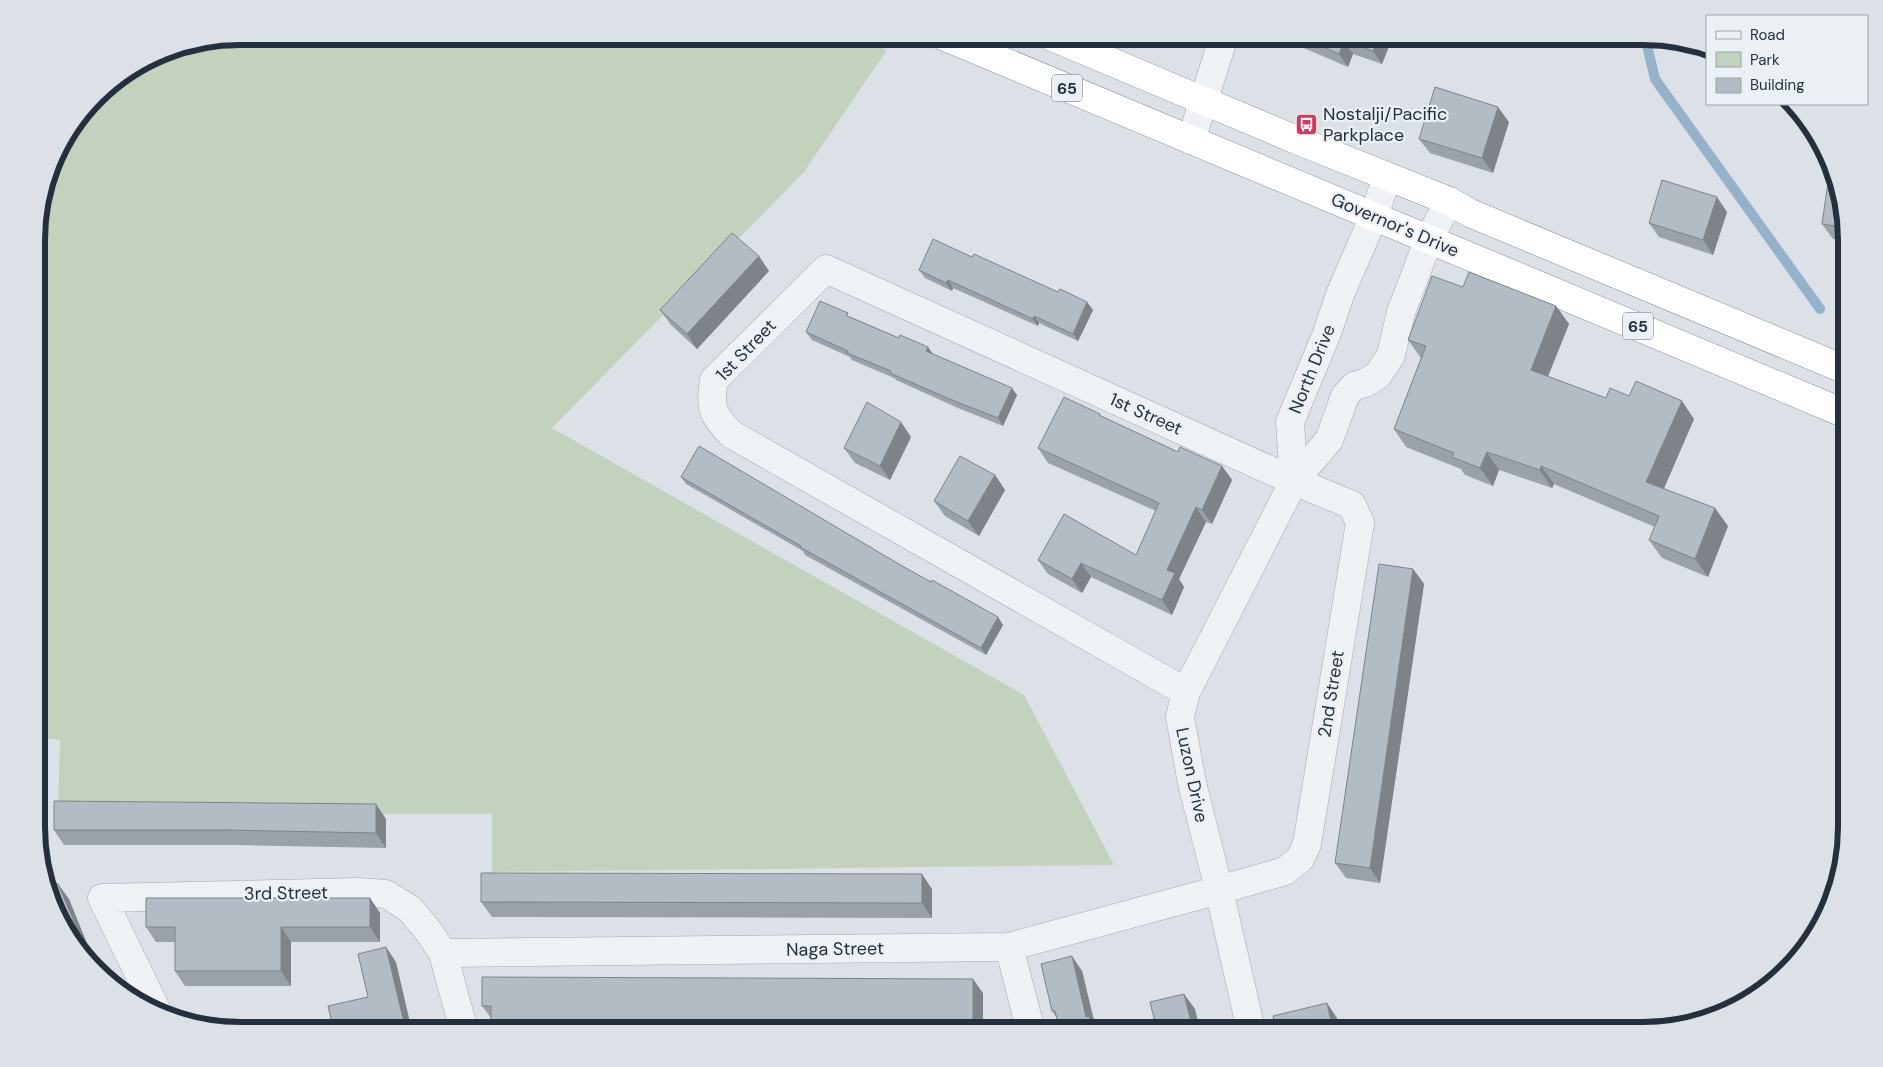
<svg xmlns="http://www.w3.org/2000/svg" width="1883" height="1067" font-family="'DM Sans',sans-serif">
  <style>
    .green { fill: #c3d2bc }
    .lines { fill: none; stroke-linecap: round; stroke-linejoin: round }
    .stream { stroke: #94b2ca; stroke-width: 10 }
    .minor-casing { stroke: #a1a8b1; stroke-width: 29 }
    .trunk-casing { stroke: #83909f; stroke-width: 29 }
    .minor { stroke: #eff2f5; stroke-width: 28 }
    .trunk { stroke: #fff; stroke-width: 28 }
    .wall { fill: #9aa1a9 }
    .shaded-wall { fill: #7d8389 }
    .building { fill: #b3bbc4; stroke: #7d8389 }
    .labels { text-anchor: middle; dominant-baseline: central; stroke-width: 4.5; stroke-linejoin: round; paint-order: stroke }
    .shield { fill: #ebf0f5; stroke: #606a75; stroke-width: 1 }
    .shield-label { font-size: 16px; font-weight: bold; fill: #25303e }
    .poi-label { font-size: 18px; fill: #25303e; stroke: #ebf0f5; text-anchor: start }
    .street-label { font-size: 18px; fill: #25303e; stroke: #ebf0f5 }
    .rim { fill: none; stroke: #25303e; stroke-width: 6 }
  </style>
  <rect width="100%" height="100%" fill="#dce1e7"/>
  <path class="green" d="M 240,36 L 853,36 L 887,50 L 804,172 L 552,428 L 1024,695 L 1114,865 L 492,872 L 492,814 L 58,813 L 60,740 L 38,737 L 38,214 L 57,150 L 106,87 L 163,52 Z"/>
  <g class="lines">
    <path class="stream" d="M 1645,37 L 1655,79 L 1820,309"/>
    <defs>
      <g id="minor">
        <path d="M 1191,140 L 1224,36"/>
        <path d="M 1294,481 L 1290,422 L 1327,333 L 1341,292 L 1374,216 L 1387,177"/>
        <path d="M 1009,947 L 1031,1031"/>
        <path d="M 443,953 L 1009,947 L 1219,890 L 1285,871 L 1300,859 L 1307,844 L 1360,523 L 1352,505 L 1294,481 L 826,269 L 714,380 C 709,408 713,415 731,434 L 1186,692"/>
        <path d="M 157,1011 L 102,898 L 358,892 L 386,894 L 410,909 L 429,932 L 443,953 L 464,1031"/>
        <path d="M 1251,1030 L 1219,890 L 1192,783 L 1180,717 L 1186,692 L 1294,481 L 1329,440 L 1345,396 L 1354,386 L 1365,383 L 1378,375 L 1391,355 L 1401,312 L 1429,239 L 1449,201"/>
      </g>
      <g id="trunk">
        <path d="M 943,36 L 1846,414"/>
        <path d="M 1050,36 L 1299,141 L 1449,201 L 1470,213 L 1846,370"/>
      </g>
    </defs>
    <use href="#minor" class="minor-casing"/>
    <use href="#trunk" class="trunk-casing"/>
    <use href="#minor" class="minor"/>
    <use href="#trunk" class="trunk"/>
  </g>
  <g class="wall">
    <path d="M 1292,36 L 1393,36 L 1382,64 L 1353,54 L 1348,67 L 1299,46 Z"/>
    <path d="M 1509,122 L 1493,173 L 1430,153 L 1419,139 Z"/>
    <path d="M 1727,212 L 1713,255 L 1659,237 L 1649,223 Z"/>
    <path d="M 1822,224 L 1846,227 L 1846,241 L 1833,239 Z"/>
    <path d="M 972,257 L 1093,310 L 1078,341 L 1039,323 L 1038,326 L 953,288 L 952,291 L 925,278 L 919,270 Z"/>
    <path d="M 769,271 L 697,349 L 671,325 L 660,310 Z"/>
    <path d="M 1463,287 L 1556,306 L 1569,324 L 1548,377 L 1606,398 L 1629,396 L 1694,419 L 1664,488 L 1728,526 L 1708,577 L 1662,558 L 1649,540 L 1655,527 L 1554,484 L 1552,488 L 1499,470 L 1493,486 L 1465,475 L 1461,469 L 1406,447 L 1394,429 L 1421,358 L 1408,340 Z"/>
    <path d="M 851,317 L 899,338 L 928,347 L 933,354 L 1017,395 L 1003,426 L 958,408 L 896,380 L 894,378 L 852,360 L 850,357 L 812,340 L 806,332 Z"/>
    <path d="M 1101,416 L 1178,452 L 1222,466 L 1232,480 L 1212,524 L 1206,522 L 1179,579 L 1184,587 L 1172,615 L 1091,577 L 1082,593 L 1048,574 L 1038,560 L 1136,555 L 1156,511 L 1048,463 L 1038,448 Z"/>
    <path d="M 911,437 L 890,480 L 855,463 L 844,448 Z"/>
    <path d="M 995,475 L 1005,490 L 979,536 L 945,516 L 934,501 Z"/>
    <path d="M 681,477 L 904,567 L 1003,625 L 986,655 L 805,555 L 803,551 L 686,484 Z"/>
    <path d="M 1413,569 L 1424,584 L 1380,883 L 1346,878 L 1335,863 Z"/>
    <path d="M 386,819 L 386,848 L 235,845 L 64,845 L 54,830 Z"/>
    <path d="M 932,889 L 932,918 L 492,917 L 481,902 Z"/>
    <path d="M 370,898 L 380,913 L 380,942 L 291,942 L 291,986 L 185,986 L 175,971 L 175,942 L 156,942 L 146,927 Z"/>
    <path d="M 1082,971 L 1095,1025 L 1099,1030 L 1060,1030 L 1057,1018 L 1052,1011 Z"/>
    <path d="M 983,993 L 491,1018 L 482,1006 Z"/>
  </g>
  <g class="shaded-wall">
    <path d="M 1379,36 L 1393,36 L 1382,64 L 1373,51 Z"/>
    <path d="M 1344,41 L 1353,54 L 1348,67 L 1339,54 Z"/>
    <path d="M 1498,107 L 1509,122 L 1493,173 L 1482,158 Z"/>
    <path d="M 1717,197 L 1727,212 L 1713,255 L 1703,240 Z"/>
    <path d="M 759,256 L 769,271 L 697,349 L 687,334 Z"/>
    <path d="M 948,280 L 953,288 L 952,291 L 946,283 Z"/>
    <path d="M 1087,302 L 1093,310 L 1078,341 L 1073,334 Z"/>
    <path d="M 1556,306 L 1569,324 L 1543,388 L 1531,370 Z"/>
    <path d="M 1034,316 L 1039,323 L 1038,326 L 1033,319 Z"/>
    <path d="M 928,347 L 933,355 L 926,351 Z"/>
    <path d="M 1012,388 L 1017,395 L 1003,426 L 998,418 Z"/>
    <path d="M 1682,401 L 1694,419 L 1659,500 L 1646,482 Z"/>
    <path d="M 901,422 L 911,437 L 890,480 L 880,466 Z"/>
    <path d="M 1487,452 L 1499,470 L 1493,486 L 1480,468 Z"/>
    <path d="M 1222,466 L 1232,480 L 1212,524 L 1202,510 Z"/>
    <path d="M 1541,466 L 1554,484 L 1552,488 L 1540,470 Z"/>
    <path d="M 995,475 L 1005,490 L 979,536 L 968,521 Z"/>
    <path d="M 1196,507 L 1206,522 L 1179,579 L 1184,587 L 1172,615 L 1162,600 L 1167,570 Z"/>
    <path d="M 1715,508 L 1728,526 L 1708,577 L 1695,559 Z"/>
    <path d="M 1081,563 L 1091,577 L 1082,593 L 1072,579 Z"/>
    <path d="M 1413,569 L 1424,584 L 1380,883 L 1370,868 Z"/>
    <path d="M 998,617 L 1003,625 L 986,655 L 981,648 Z"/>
    <path d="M 376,804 L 386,819 L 386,848 L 376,833 Z"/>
    <path d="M 922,874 L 932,889 L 932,918 L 922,903 Z"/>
    <path d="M 58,884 L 69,899 L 95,963 L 89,957 Z"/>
    <path d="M 370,898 L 380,913 L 380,942 L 370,927 Z"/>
    <path d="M 281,927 L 291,942 L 291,986 L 281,971 Z"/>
    <path d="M 386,947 L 396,962 L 412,1031 L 406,1031 Z"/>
    <path d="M 1072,956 L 1082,971 L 1095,1025 L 1099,1030 L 1092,1030 L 1086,1017 Z"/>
    <path d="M 973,979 L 983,993 L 983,1031 L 973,1025 Z"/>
    <path d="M 1184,994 L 1195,1009 L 1200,1030 L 1193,1030 Z"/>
    <path d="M 1327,1003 L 1337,1018 L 1340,1030 L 1333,1030 Z"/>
    <path d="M 986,1025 L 990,1031 L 986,1031 Z"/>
  </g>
  <g class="building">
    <path d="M 1298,36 L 1379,36 L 1373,51 L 1344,41 L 1339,54 Z"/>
    <path d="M 1435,87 L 1498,107 L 1482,158 L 1419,139 Z"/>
    <path d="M 1829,175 L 1836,176 L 1846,228 L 1822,224 Z"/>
    <path d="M 1662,180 L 1717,197 L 1703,240 L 1649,223 Z"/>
    <path d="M 732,233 L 759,256 L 687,334 L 660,310 Z"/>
    <path d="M 933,239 L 972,257 L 974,254 L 1058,292 L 1060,289 L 1087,302 L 1073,334 L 1034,316 L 1033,319 L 948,280 L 946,283 L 919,270 Z"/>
    <path d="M 1469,272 L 1556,306 L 1531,370 L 1606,398 L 1610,388 L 1629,396 L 1636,381 L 1682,401 L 1646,482 L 1715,508 L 1695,559 L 1649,540 L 1659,516 L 1541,466 L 1540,470 L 1487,452 L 1480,468 L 1452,457 L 1454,453 L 1394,429 L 1426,346 L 1408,340 L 1432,276 L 1463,287 Z"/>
    <path d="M 820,301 L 848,313 L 847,316 L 899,338 L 900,335 L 928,347 L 926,351 L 1012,388 L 998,418 L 952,400 L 890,373 L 891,371 L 847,353 L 848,351 L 806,332 Z"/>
    <path d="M 1064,397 L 1100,414 L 1099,415 L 1178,452 L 1180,447 L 1222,466 L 1202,510 L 1196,507 L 1167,570 L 1175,573 L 1162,600 L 1081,563 L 1072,579 L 1038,560 L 1064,514 L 1136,555 L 1159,503 L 1038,448 Z"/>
    <path d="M 867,402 L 901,422 L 880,466 L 844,448 Z"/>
    <path d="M 699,446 L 904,567 L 931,582 L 932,580 L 998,617 L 981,648 L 800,547 L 801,546 L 681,477 Z"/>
    <path d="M 960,456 L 995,475 L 968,521 L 934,501 Z"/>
    <path d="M 1379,564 L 1413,569 L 1370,868 L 1335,863 Z"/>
    <path d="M 54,801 L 376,804 L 376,833 L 224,830 L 54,830 Z"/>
    <path d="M 481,873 L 922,874 L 922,903 L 481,902 Z"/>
    <path d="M 49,884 L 58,884 L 89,957 L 71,940 Z"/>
    <path d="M 146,898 L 370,898 L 370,927 L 281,927 L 281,971 L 175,971 L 175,927 L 146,927 Z"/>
    <path d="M 386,947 L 406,1031 L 334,1031 L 328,1006 L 368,997 L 358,954 Z"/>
    <path d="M 1072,956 L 1086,1017 L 1089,1016 L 1092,1030 L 1060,1030 L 1055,1011 L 1052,1011 L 1041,964 Z"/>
    <path d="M 482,977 L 973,979 L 973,1025 L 986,1025 L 986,1031 L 491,1031 L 491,1006 L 482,1006 Z"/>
    <path d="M 1184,994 L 1193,1030 L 1157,1030 L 1150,1002 Z"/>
    <path d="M 1327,1003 L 1333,1030 L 1276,1030 L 1273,1016 Z"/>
  </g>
  <defs>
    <symbol id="bus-square" viewBox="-11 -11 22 22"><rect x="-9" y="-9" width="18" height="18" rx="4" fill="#d6375b" stroke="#ebf0f5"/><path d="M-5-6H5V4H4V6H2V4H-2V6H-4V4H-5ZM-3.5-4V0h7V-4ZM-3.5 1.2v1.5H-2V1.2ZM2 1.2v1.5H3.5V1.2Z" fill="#fff"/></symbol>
  </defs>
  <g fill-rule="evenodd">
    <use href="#bus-square" x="1294" y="112" width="25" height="25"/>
  </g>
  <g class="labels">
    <g class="shield">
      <rect x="1052" y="74.5" width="30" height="27" rx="4"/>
      <rect x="1623" y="312.5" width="30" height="27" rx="4"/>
    </g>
    <g class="shield-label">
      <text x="1067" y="88">65</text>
      <text x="1638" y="326">65</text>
    </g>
    <g class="poi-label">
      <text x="1323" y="114">Nostalji/Pacific<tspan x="1323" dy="21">Parkplace</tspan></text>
    </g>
    <g class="street-label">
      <text transform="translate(1395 225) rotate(23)">Governor's Drive</text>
      <text transform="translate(746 350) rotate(-46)">1st Street</text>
      <text transform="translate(1312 369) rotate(-68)">North Drive</text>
      <text transform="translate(1146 414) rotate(24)">1st Street</text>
      <text transform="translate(1331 694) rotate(-81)">2nd Street</text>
      <text transform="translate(1192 775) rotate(78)">Luzon Drive</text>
      <text transform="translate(286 893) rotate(-1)">3rd Street</text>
      <text transform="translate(835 949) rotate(-1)">Naga Street</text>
    </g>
  </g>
  <path d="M0 0H1883V1067H0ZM240 45H1643A195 195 0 0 1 1838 240V827A195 195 0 0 1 1643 1022H240A195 195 0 0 1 45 827V240A195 195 0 0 1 240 45Z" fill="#dbe1e6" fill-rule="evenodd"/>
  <path class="rim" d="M240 45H1643A195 195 0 0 1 1838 240V827A195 195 0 0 1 1643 1022H240A195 195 0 0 1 45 827V240A195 195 0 0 1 240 45Z"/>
  <rect x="1706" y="15" width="162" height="90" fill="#ebf0f5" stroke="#9ca3ac"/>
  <rect x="1716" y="31" width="25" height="8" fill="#eff2f5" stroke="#9ca3ac"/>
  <text x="1750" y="40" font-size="15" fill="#25303e">Road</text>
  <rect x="1716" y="52" width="25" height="15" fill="#c3d2bc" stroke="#9ca3ac"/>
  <text x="1750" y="65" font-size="15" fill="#25303e">Park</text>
  <rect x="1716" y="78" width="25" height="15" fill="#b3bbc4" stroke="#9ca3ac"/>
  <text x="1750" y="90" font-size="15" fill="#25303e">Building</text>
</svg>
